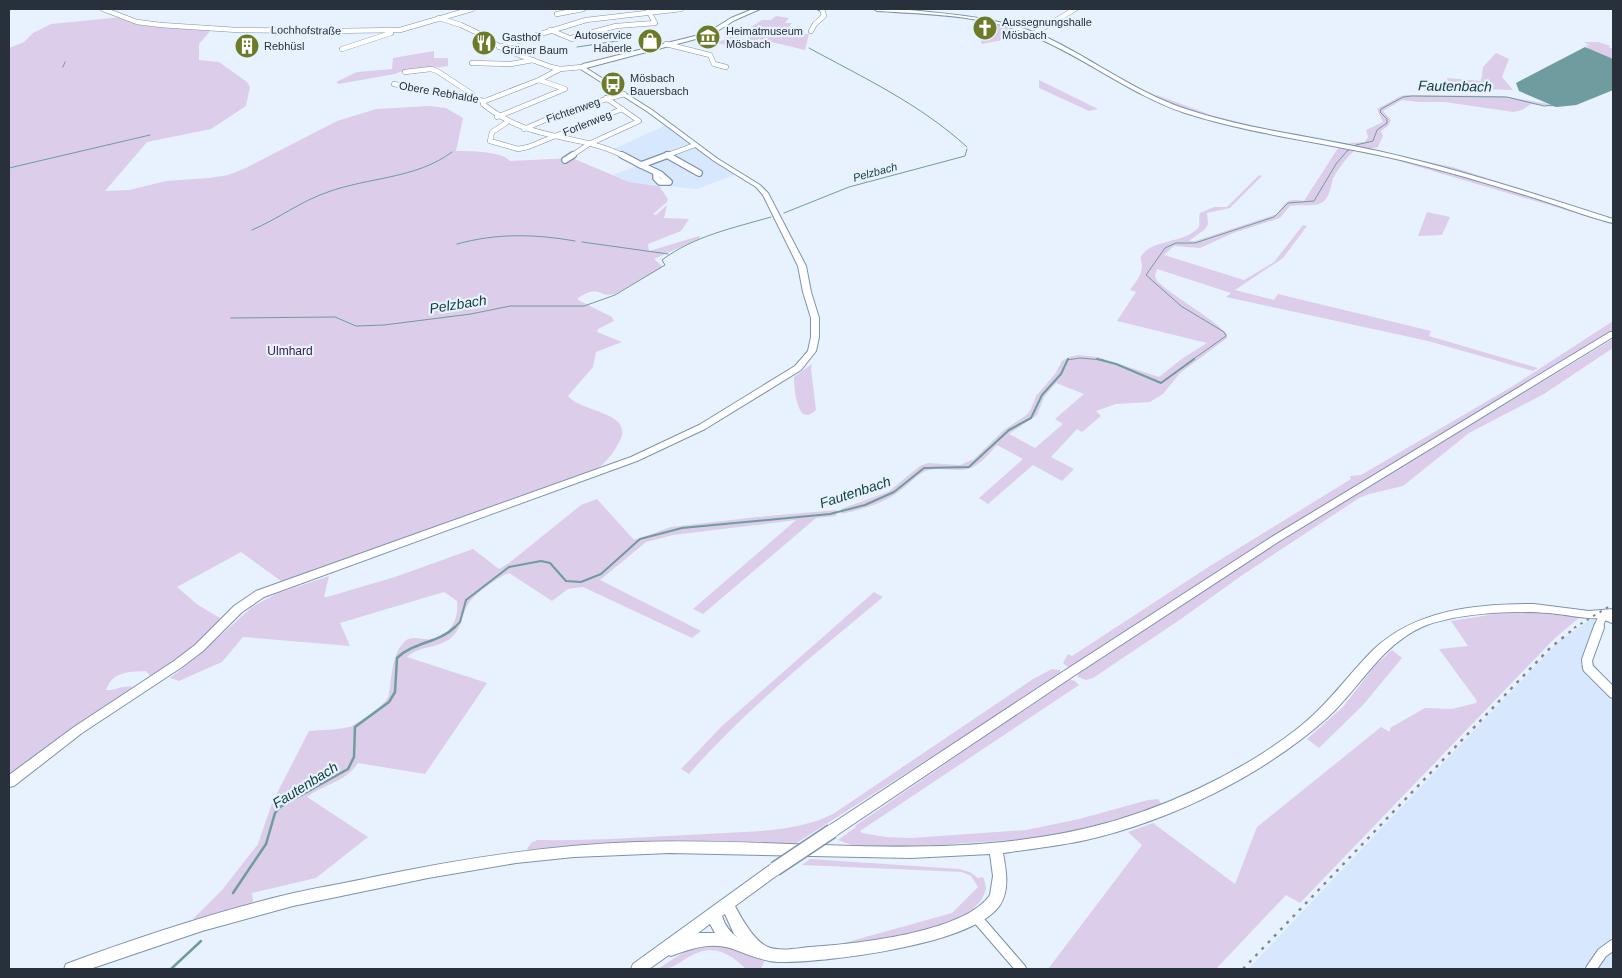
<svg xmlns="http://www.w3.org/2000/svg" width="1622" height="978" font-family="Arial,sans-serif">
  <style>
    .built { fill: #d7e8fe }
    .green { fill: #dccdea; fill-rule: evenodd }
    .water { fill: #6f9c9f }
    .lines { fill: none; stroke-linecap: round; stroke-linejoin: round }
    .stream-far2 { stroke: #6f9c9f; stroke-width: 1 }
    .stream-far1 { stroke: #6f9c9f; stroke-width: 2 }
    .stream { stroke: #6f9c9f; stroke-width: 2.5 }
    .street-far3-casing { stroke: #7d92ae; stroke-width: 5.5 }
    .street-far2-casing { stroke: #7d92ae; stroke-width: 8 }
    .street-far1-casing { stroke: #7d92ae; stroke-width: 10 }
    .street-casing { stroke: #7d92ae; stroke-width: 12 }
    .secondary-casing { stroke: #7d92ae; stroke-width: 2 }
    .street-far3 { stroke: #fff; stroke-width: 4.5 }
    .street-far2 { stroke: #fff; stroke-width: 5.5 }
    .street-far1 { stroke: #fff; stroke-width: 8 }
    .street { stroke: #fff; stroke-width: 10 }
    .secondary { fill: #fff; fill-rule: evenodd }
    .rail-far1 { stroke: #7e8793; stroke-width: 2; stroke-dasharray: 2.5 5; stroke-linecap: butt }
    .rail { stroke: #7e8793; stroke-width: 2.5; stroke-dasharray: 3 6; stroke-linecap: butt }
    .secondary-bridge-casing { stroke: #7d92ae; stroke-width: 16; stroke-linecap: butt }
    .secondary-bridge { stroke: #fff; stroke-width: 13 }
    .labels { text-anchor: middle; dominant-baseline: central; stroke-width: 4.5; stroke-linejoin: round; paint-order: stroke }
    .far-poi-label { font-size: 11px; fill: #27303b; stroke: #e8f2fe; text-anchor: start }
    .far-street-label { font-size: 11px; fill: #27303b; stroke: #e8f2fe }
    .far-water-label { font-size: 11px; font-style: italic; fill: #144042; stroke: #e8f2fe }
    .park-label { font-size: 12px; fill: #3a214c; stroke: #e8f2fe }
    .water-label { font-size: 14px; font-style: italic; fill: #144042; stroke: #e8f2fe }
  </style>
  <rect width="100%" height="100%" fill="#e8f2fe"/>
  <g class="built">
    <path d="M 671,123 L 717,160 L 740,173 L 697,189 L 629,182 L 613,175 L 639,165 L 611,150 Z"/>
    <path d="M 1591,619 L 1605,625 L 1593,661 L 1603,677 L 1613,686 L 1613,969 L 1248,969 L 1558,642 Z"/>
  </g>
  <g class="green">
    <path d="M 776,16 L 789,18 L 785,23 L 792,23 L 789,27 L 796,28 L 793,33 L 809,34 L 805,50 L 759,39 L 739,48 L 717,43 L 730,37 L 747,40 L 751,31 L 748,29 L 762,20 L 771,20 Z"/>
    <path d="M 122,17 L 134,22 L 212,29 L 199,44 L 199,60 L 219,62 L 247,82 L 250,87 L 246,106 L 211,129 L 147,142 L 105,191 L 129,190 L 166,181 L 209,178 L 228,175 L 246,168 L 337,121 L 376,109 L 430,106 L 446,108 L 463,118 L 456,151 C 468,151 502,151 510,161 L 572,158 L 629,182 L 659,186 L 668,199 L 667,202 L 653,214 L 656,215 L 667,205 L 664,218 L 689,219 L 681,231 L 648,244 L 649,251 L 699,236 L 701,238 L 654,259 L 662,266 L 661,268 L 615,294 C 597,298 601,283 578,298 L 578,300 L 612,317 L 614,321 L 598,329 L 597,332 L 622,342 L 596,352 L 593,367 L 568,396 C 582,413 638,412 618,444 C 612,456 603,465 592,473 L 285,581 L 281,581 L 241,552 L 177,587 L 198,605 L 220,618 L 220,622 L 198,645 L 152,678 L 146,671 C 128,672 113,671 106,690 C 115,691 123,685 132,687 L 129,693 L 9,776 L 9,48 L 24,42 L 33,33 L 51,24 Z"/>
    <path d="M 981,22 L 1028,33 L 1023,36 L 982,44 L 979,32 Z"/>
    <path d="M 1584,42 L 1598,42 L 1611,46 L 1608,47 L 1613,49 L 1613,90 L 1577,105 L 1557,107 L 1531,104 L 1522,110 L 1513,112 L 1445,102 L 1418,102 L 1402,100 L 1383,111 L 1391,120 L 1388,126 L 1381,131 L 1383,136 L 1378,147 L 1370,149 L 1348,143 L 1365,142 L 1368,137 L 1366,130 L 1383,122 L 1377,109 L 1399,97 L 1405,95 L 1502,96 L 1554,105 L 1540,73 L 1589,49 L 1585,45 L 1590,46 Z"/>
    <path d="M 1063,46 L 1168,103 L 1154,94 L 1211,115 L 1256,127 L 1213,118 L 1168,103 Z"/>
    <path d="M 434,51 L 434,58 L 448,58 L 448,66 L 400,72 L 395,74 L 339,84 L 336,82 L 357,72 L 392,69 L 393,58 Z"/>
    <path d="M 1496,53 L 1509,59 L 1502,77 L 1513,90 L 1449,88 L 1447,78 L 1481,81 L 1483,67 Z"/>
    <path d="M 1039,80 L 1098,109 L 1089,111 L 1039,88 Z"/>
    <path d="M 1289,138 L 1356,149 C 1348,156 1342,164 1336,173 C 1330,181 1332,198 1321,203 C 1312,207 1299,204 1290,206 L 1280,218 L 1233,233 L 1200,248 L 1174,246 L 1164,255 L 1244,280 L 1274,262 L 1303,225 L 1307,226 L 1283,258 L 1235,290 L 1274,300 L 1278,294 L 1431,331 L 1429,336 L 1538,368 L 1533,371 L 1428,341 L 1226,297 L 1231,293 L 1157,269 L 1155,276 L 1157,281 C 1179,301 1206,313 1227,334 L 1227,338 L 1180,373 L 1163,394 L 1150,402 L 1116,404 L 1096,411 L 1101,416 L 1082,432 L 1077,429 L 1051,457 L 1074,469 L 1062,481 L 1033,465 L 988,504 L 979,498 L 1023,459 L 997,445 C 990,453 981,464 971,468 C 956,474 936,464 922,473 C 915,477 908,485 901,490 C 883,504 863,509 841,514 L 841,509 L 888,492 L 920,466 L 928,463 L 960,465 L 974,459 L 1004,430 L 1025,416 L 1030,411 L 1036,396 L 1055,374 L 1062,361 L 1069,357 L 1078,355 L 1098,357 L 1159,377 L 1183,358 L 1207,343 L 1117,321 L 1136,292 L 1130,290 C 1135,283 1142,275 1142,266 C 1142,262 1139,258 1142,255 C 1151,240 1185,243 1198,228 C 1201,224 1198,218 1200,213 L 1214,207 L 1227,207 L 1259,175 L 1262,176 L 1230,208 L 1207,213 L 1208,224 L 1205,229 L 1189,241 L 1195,241 L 1277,214 C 1287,202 1285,198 1304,201 L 1338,148 ZM 1056,383 L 1084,394 L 1055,419 L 1063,424 L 1035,448 L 1009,434 L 1037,415 L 1044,397 Z"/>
    <path d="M 1368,152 L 1464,176 L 1596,217 L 1613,222 L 1613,224 Z"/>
    <path d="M 1388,153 L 1452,167 L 1548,197 Z"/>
    <path d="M 1427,212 L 1450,217 L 1442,235 L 1418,236 Z"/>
    <path d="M 1613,321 L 1613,332 L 1523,386 L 1072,666 L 1068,667 L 1063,663 L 1068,654 L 1072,656 L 1210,566 L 1351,479 L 1350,476 L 1361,475 L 1513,386 Z"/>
    <path d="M 1613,339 L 1613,348 L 1544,394 L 1469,433 L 1403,486 L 1369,494 L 1359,498 L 1241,576 L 1181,619 L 1093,678 L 1086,680 L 1078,677 L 1078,674 L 1285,538 Z"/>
    <path d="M 812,364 L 811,369 L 816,410 C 797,429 794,388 794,377 Z"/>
    <path d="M 597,499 L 634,540 L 671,527 L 757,517 L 837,510 L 836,516 L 816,518 L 703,614 L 693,609 L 796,520 L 673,535 L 646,542 L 600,580 L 701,631 L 692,638 L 583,587 L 568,589 L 552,601 L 509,573 C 500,576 474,594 469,603 C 461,614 463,627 452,637 C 439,649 420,645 407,657 L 487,683 L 425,774 L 358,763 C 346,782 324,784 307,797 L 368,837 L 316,878 L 252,893 L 253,902 L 249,906 L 198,920 L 193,919 L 223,889 L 258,844 L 272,803 L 309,731 C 320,730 343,730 352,726 C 360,721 384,706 388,697 C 390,692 390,684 391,678 C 393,666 395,651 404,642 C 412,634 424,641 433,639 C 452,635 459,617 457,601 L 444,592 L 340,623 L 350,646 L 243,637 L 222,662 L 179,681 L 170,678 L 198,656 L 252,607 L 276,594 L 329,576 L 324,597 L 327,597 L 395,577 L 473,549 L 499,569 L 509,563 L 581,505 Z"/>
    <path d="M 874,592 L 883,597 C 816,653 747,708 689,774 L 681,769 L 722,726 Z"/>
    <path d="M 1532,611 L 1580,617 L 1554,639 L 1300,903 L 1286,895 L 1216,969 L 1048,969 L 1142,845 L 1128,832 L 1153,823 L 1235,884 L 1257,827 L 1381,727 L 1390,732 L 1390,728 L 1425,708 L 1452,709 L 1476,703 L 1477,701 L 1439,649 L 1468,646 L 1451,621 L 1508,612 Z"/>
    <path d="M 1392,650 L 1402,658 L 1363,705 L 1319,748 L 1307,739 L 1343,707 L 1374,667 Z"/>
    <path d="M 1052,669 L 1060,670 L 1061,674 L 795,844 L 530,851 L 527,849 L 531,843 L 537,840 C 593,841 649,837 706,834 C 748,831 794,833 833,814 L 1033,679 Z"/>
    <path d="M 1069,679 L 1075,681 L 1079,685 L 860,831 L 862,833 L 886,837 L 911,838 L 1026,830 L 1079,819 L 1148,800 L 1158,799 L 1162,805 L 1075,831 L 1025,839 L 893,848 L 854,846 L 838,840 L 856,827 L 855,826 Z"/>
    <path d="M 810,859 L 959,869 L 970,872 L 978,878 L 983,877 C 985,882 987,887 985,892 C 974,931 860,943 826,948 L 952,913 L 978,887 L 971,876 L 962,872 L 802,865 Z"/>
    <path d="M 722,944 L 761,959 L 764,962 L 761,969 L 746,969 C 728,951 710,943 687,958 C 675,965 673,969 658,969 L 693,946 Z"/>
  </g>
  <path class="water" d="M 1585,47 L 1613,59 L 1613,90 L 1576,105 L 1556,107 L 1519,91 L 1516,83 Z"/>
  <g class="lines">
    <g class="stream-far2">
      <path d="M 816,9 L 821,12"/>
      <path d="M 577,47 L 624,40"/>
      <path d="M 809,48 C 864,78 920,104 967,147"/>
      <path d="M 63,67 L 65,62"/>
      <path d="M 9,168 L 150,135"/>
      <path d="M 784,213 L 849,187 L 965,156 L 967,149"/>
      <path d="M 252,230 C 278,219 301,201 328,192 C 369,177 416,179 452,152"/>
      <path d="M 582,242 L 668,254"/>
      <path d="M 457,244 C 497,233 535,234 575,241"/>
      <path d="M 231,318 L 335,317 L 356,326 L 384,325 L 471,314 L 510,306 L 584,306 L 615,295 L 665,265 L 662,260 C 694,236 733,228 771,217"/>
      <path d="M 1067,360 L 1080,358 L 1103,360"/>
      <path d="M 1192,360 L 1226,336 L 1224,332 L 1181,306 L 1146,275 L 1165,248 L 1176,243 L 1195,243 L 1274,217 L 1288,203 L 1314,201 L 1336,164 L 1347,151 L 1356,145 L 1373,141 L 1377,130 L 1387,123 L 1387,119 L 1380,112 L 1381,109 L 1403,97 L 1412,96 L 1507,97 L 1544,106 L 1555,105"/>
    </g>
    <g class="stream-far1">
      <path d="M 1097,359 L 1116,364 L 1161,383 L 1194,359"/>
      <path d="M 454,628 L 460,622 L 466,600 L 509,567 L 541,561 L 550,563 L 566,581 L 581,582 L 601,574 L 640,539 L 682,528 L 830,514 L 865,505 L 894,492 L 924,468 L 969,467 L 1009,430 L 1031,418 L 1042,395 L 1061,374 L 1068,359"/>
    </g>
    <g class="stream">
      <path d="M 233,893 L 266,844 L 275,813 L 280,807 L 348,769 L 354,757 L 355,727 L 389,702 L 395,692 L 397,658 C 413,642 439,643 455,627"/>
      <path d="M 171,969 L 201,941"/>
    </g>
    <defs>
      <g id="street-far3">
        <path d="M 103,9 L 137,22 L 161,25 L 237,30 L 329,31 L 400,30 L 472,9"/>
        <path d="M 557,14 L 583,9"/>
        <path d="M 439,18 L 461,25 L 482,35 L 503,49 L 551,67 L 560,69 L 582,67"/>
        <path d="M 550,30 L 572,39"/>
        <path d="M 811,31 L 815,24 L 824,16 L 822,9"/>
        <path d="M 1033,34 L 1075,9"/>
        <path d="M 571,38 L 616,26 L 655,23 L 648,10"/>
        <path d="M 666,44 L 710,55 L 714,64 L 726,67"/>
        <path d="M 499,47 L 586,20 L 681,9"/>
        <path d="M 342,49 L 391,33"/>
        <path d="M 472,63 L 511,64 L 533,60"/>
        <path d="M 405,72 L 431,69 L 437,71 L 472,94 L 470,97"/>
        <path d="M 394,84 L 443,95 L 485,101"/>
        <path d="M 485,101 L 483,104 C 531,143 575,132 624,156"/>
        <path d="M 485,101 L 539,80 L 560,69"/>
        <path d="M 497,117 L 565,89 L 539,80"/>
        <path d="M 506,123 L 492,132 L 490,141 L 518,149 L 528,147 L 622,109"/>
        <path d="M 524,129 L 566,111 L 624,94"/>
        <path d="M 667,155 L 669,156"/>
        <path d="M 571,156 L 589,144 L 639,121 L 606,98"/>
        <path d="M 665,156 L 695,145"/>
      </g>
      <g id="street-far2">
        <path d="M 622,155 L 641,165 L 668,155"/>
        <path d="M 667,155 L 699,173"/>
        <path d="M 565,160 L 573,155"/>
        <path d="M 641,165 L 660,174 L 669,182 L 660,182 L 656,178 L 656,173"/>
      </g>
      <path id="street-far1" d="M 1598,628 L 1603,615 L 1613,619"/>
      <g id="street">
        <path d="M 1599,627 L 1587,660 L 1588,668 L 1613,693"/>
        <path d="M 976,917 L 1021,969"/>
        <path d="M 1591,969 L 1602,953 L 1613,945"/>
      </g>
      <g id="secondary">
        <path d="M 753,9 L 760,9 L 735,20 L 711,35 L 586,68 L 652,110 L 718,159 L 760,185 L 768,193 L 806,266 L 811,292 L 819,318 L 819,337 L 816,351 L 801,370 L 705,429 L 637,461 L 264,597 L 242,612 L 203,651 L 182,667 L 82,733 L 14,786 L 9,787 L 9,775 L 74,727 L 174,661 L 195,645 L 234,606 L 256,591 L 631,457 L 699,425 L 795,366 L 808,351 L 811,337 L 811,318 L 803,292 L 798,266 L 763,195 L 756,187 L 714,161 L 648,112 L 579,68 L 583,64 L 707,33 L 731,18 Z"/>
        <path d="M 874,9 C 892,8 911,10 929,12 C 973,16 1017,22 1056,42 C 1101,65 1143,96 1192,111 C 1252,130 1316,137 1378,151 C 1458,169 1536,194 1613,219 L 1613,223 C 1591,218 1569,209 1547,202 C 1500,187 1453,173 1405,161 C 1332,143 1257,136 1185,113 C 1131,95 1086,58 1033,36 C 985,15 928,14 877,11 Z"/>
        <path d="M 1610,332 L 1613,332 L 1613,337 L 1278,542 L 1072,677 L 837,835 L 832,837 L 827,835 L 825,831 L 827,827 L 1064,671 L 1270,538 Z"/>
        <path d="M 1534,604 L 1589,611 L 1613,609 L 1613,617 C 1591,621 1571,615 1549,613 C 1514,610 1455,613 1422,627 C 1380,646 1360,688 1327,718 C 1262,776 1170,821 1086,840 C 1058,846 1031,849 1003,853 C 1006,870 1010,889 1000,905 C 974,945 824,963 777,962 C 761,961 745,953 730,948 C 709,942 690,949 671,956 L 669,955 L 649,969 L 631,969 L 633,964 L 770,865 L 775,863 L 780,865 L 782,869 L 780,873 L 735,906 C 741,918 755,942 768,947 C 780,952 798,948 810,947 C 854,944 964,933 990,895 L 993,876 L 990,854 L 911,858 L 670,853 L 574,857 L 516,863 L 428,878 L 293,906 L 202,931 L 90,969 L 64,969 L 66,964 C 136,938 209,914 281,896 C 312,888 343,884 373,877 C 460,859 547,845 636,842 C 786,837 939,863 1087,828 C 1160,811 1239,774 1297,729 C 1327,706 1347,676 1373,650 C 1416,609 1477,604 1534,604 ZM 725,914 L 734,934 L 738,938 C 730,932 725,926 722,916 ZM 710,924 L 715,933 L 698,933 Z"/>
      </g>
    </defs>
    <use href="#street-far3" class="street-far3-casing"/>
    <use href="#street-far2" class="street-far2-casing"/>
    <use href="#street-far1" class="street-far1-casing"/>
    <use href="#street" class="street-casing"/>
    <use href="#secondary" class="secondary-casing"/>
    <use href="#street-far3" class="street-far3"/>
    <use href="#street-far2" class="street-far2"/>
    <use href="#street-far1" class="street-far1"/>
    <use href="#street" class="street"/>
    <use href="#secondary" class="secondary"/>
    <path class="rail-far1" d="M 1574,628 L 1613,604"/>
    <path class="rail" d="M 1243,969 L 1550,648 L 1576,627"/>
    <defs>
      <path id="secondary-bridge" d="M 775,869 L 832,831"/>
    </defs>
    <use href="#secondary-bridge" class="secondary-bridge-casing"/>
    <use href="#secondary-bridge" class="secondary-bridge"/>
  </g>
  <defs>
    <symbol id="church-disc" viewBox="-11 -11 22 22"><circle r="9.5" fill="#6c7b29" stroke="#e8f2fe"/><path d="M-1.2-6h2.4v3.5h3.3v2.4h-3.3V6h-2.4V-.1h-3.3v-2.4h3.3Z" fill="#fff"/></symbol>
    <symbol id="museum-disc" viewBox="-11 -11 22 22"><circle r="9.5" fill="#6c7b29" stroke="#e8f2fe"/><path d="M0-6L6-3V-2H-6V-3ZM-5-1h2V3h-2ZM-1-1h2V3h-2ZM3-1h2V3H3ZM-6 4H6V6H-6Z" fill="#fff"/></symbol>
    <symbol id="shop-disc" viewBox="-11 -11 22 22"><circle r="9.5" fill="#6c7b29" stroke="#e8f2fe"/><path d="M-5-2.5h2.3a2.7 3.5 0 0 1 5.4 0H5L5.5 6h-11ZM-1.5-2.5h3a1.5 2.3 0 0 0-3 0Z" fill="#fff"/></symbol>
    <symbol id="restaurant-disc" viewBox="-11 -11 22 22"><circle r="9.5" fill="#6c7b29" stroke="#e8f2fe"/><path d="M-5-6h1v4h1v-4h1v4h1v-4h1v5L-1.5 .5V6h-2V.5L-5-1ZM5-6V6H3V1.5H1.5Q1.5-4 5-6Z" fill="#fff"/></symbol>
    <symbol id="building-disc" viewBox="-11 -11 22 22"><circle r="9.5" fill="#6c7b29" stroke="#e8f2fe"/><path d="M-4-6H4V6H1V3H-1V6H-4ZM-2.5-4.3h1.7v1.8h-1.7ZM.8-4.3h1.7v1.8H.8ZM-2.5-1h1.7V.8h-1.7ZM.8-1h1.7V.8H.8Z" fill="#fff"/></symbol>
    <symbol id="bus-disc" viewBox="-11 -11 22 22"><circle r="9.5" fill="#6c7b29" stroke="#e8f2fe"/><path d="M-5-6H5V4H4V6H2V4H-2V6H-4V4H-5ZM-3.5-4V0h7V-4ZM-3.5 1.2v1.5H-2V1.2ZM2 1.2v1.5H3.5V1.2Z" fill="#fff"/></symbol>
  </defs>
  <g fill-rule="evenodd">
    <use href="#church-disc" x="971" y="14" width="28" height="28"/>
    <use href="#museum-disc" x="694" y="23" width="28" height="28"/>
    <use href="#shop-disc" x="636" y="27" width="28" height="28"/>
    <use href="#restaurant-disc" x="470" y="29" width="28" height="28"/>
    <use href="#building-disc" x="233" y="32" width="28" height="28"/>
    <use href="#bus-disc" x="599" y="70" width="28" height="28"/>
  </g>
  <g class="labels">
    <g class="far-poi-label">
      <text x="1002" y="22">Aussegnungshalle<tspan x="1002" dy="13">Mösbach</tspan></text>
      <text x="726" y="31">Heimatmuseum<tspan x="726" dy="13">Mösbach</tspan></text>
      <text x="632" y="35" text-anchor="end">Autoservice<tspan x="632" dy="13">Haberle</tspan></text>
      <text x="502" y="37">Gasthof<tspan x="502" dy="13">Grüner Baum</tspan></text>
      <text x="264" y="46">Rebhüsl</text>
      <text x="630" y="78">Mösbach<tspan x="630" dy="13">Bauersbach</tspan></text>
    </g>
    <g class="far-street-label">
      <text transform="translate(306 30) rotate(1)">Lochhofstraße</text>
      <text transform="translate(439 92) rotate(10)">Obere Rebhalde</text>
      <text transform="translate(573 110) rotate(-19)">Fichtenweg</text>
      <text transform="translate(587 123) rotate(-22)">Forlenweg</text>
    </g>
    <g class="far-water-label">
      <text transform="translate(875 172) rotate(-15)">Pelzbach</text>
    </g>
    <g class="park-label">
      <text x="290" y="351">Ulmhard</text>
    </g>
    <g class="water-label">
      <text transform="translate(1455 86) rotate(1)">Fautenbach</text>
      <text transform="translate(458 304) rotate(-9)">Pelzbach</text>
      <text transform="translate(855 492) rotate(-18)">Fautenbach</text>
      <text transform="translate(305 785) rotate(-32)">Fautenbach</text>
    </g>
  </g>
  <rect width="1622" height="978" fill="none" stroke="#27303b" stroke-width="20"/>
</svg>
